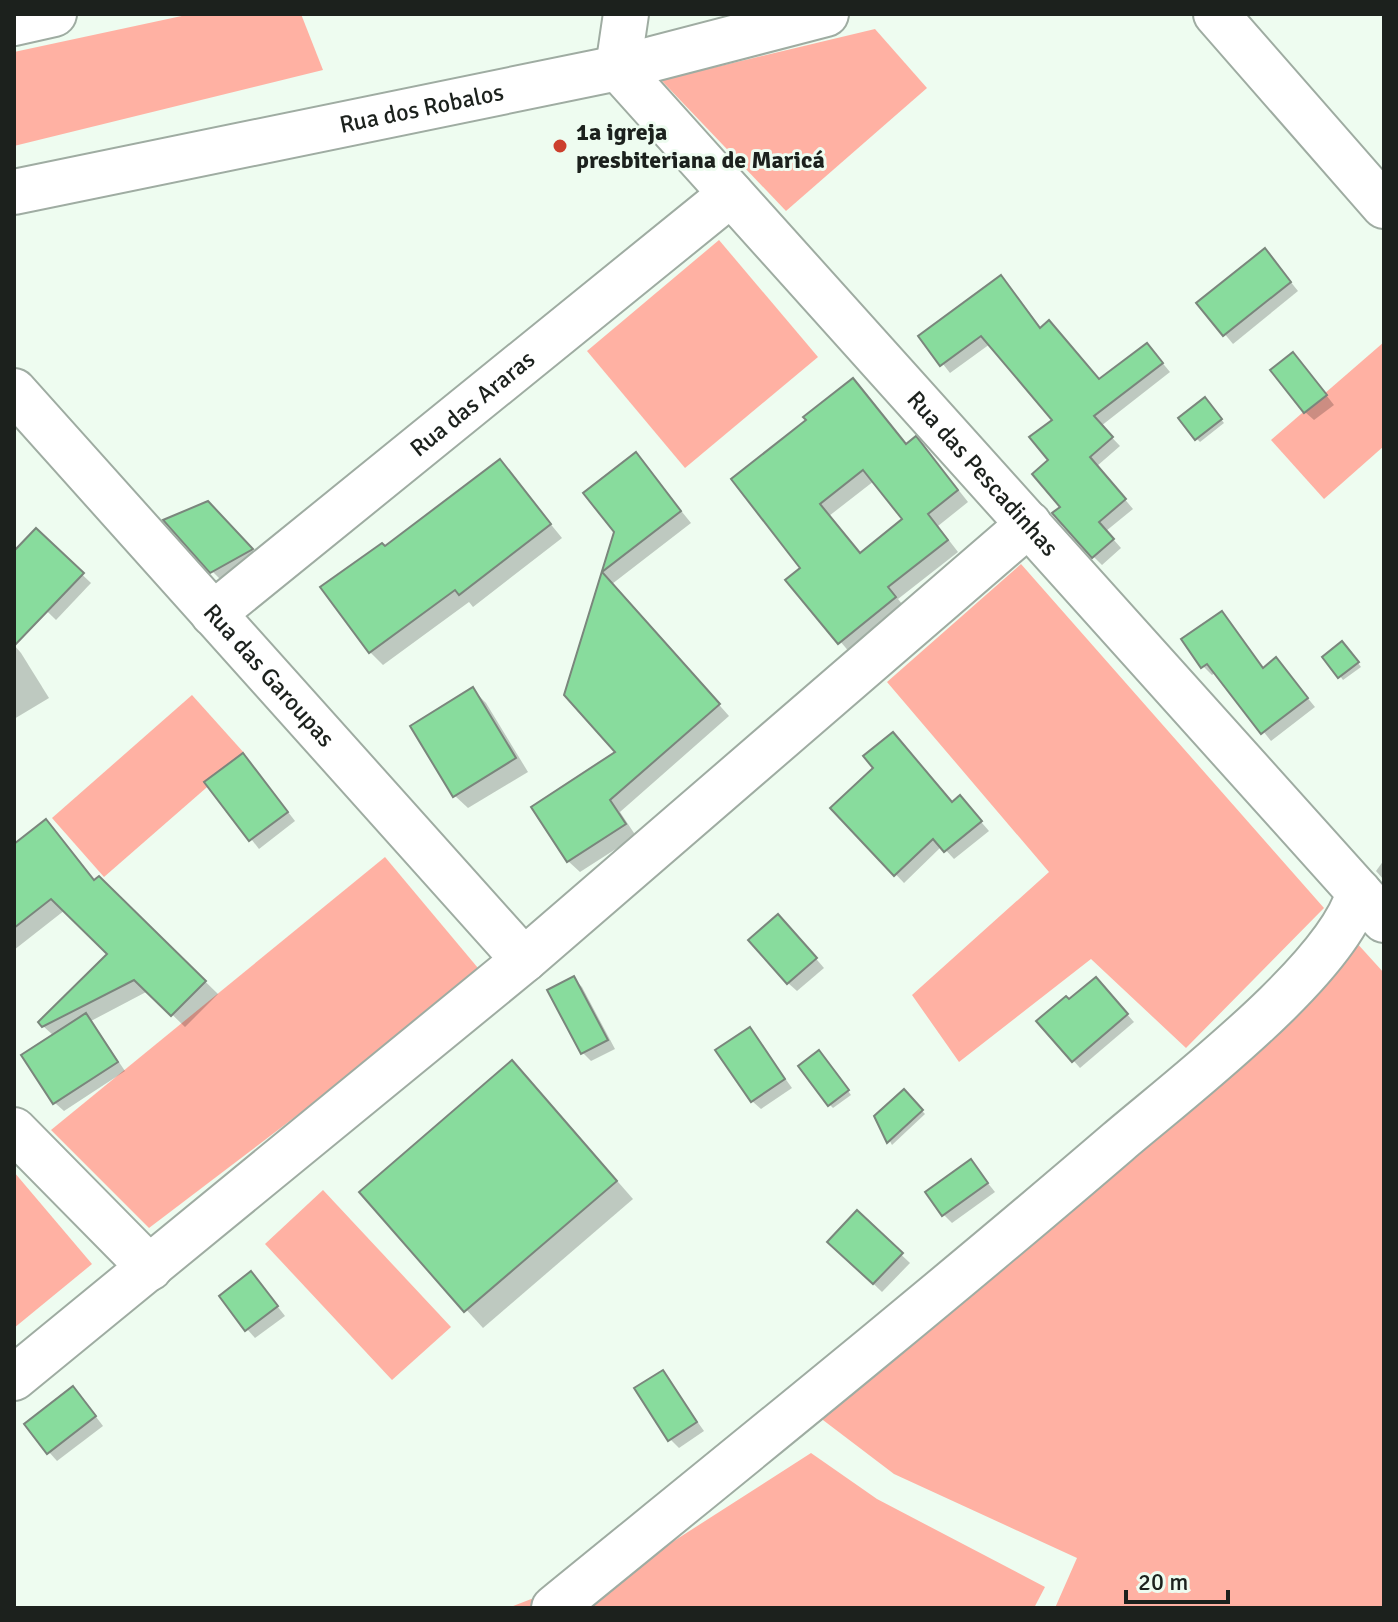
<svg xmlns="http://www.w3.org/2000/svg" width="1398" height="1622" font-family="Signika,sans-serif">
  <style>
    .green { fill: #ffb1a3 }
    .shadow { fill: #0003; fill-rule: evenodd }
    .building { fill: #88dc9d; stroke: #7a867c; stroke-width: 2; fill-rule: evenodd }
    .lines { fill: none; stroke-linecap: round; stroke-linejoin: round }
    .minor-casing { stroke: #9faca2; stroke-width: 48 }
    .highway-casing { stroke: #9faca2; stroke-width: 48 }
    .minor { stroke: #fff; stroke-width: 44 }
    .highway { stroke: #fff; stroke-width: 44 }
    .poi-dot { fill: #cc3f2d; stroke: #eefcf0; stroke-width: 3 }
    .labels { text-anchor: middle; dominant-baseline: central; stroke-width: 6; stroke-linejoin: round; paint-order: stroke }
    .street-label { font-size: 24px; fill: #1c211d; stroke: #eefcf0 }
    .poi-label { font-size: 24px; font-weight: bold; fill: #1c211d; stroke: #eefcf0; text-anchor: start }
  </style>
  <rect width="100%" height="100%" fill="#eefcf0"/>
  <g class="green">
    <path d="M 191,14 L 301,14 L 323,70 L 14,146 L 14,52 Z"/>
    <path d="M 875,29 L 927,88 L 786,211 L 661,80 Z"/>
    <path d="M 719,240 L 818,357 L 685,468 L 587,351 Z"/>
    <path d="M 1384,342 L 1384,446 L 1324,499 L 1271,440 Z"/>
    <path d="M 1021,564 L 1324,908 L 1186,1048 L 1091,959 L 959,1062 L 912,995 L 1049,872 L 887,682 Z"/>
    <path d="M 192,695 L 245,754 L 104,877 L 52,818 Z"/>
    <path d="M 385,857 L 483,974 L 149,1228 L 51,1130 Z"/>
    <path d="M 1355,941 L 1384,973 L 1384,1608 L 1055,1608 L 1077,1558 L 894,1474 L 819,1417 Z"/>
    <path d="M 14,1172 L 92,1264 L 14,1328 Z"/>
    <path d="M 323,1190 L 451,1327 L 392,1380 L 265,1244 Z"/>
    <path d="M 811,1453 L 877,1499 L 1045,1587 L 1034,1608 L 508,1608 L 663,1548 Z"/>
  </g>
  <g class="shadow">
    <path d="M 1273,260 L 1298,291 L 1233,344 L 1199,303 Z"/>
    <path d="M 1009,286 L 1042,329 L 1100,381 L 1155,354 L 1170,372 L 1101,426 L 1120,446 L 1097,466 L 1133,509 L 1106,531 L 1121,548 L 1102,565 L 1093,556 L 1063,507 L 1050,460 L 1055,420 L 990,344 L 950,373 L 921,336 Z"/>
    <path d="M 1301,363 L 1334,405 L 1314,420 L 1305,412 Z"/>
    <path d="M 853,381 L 907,446 L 927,450 L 968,502 L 938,526 L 958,552 L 898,599 L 906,609 L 851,654 L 788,580 L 803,568 L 808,420 ZM 874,481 L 904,519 L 861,555 L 829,516 Z"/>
    <path d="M 1209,404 L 1224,423 L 1200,442 L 1196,438 Z"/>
    <path d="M 636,455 L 691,523 L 612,584 L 729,716 L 620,812 L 636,836 L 580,872 L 568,861 L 618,753 L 567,695 Z"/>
    <path d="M 499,461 L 562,538 L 473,607 L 469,602 L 383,665 L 370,652 L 385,549 Z"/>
    <path d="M 208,504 L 260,558 L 221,580 L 212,571 Z"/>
    <path d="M 36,531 L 91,583 L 56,620 L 14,579 L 14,554 Z"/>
    <path d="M 1222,613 L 1264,669 L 1284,669 L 1315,707 L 1271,741 L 1216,672 L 1212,675 L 1203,666 Z"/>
    <path d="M 14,645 L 21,653 L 49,698 L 14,719 Z"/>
    <path d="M 1346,647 L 1361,667 L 1343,680 L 1340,676 Z"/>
    <path d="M 473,690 L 486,703 L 528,772 L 468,808 L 454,795 Z"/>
    <path d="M 251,764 L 295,821 L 259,849 L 207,782 Z"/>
    <path d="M 952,804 L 968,807 L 989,831 L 954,859 L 942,846 L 904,883 L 833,808 Z"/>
    <path d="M 46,822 L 95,882 L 99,878 L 218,994 L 185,1027 L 148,991 L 91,1021 L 125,1071 L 64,1111 L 55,1103 L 54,1036 L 43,1026 L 110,954 L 65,910 L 14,950 L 14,847 Z"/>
    <path d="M 1384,860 L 1384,880 L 1376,871 Z"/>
    <path d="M 787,925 L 824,968 L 797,991 L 788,983 Z"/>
    <path d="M 573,978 L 582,987 L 615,1049 L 591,1061 L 583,1053 Z"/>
    <path d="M 1102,986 L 1134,1022 L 1080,1068 L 1039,1021 L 1069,1002 Z"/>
    <path d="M 750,1030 L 792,1088 L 761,1109 L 752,1101 Z"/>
    <path d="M 823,1057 L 851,1095 L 833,1108 L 829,1104 Z"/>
    <path d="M 529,1080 L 633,1199 L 483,1328 L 361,1193 Z"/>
    <path d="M 904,1092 L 925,1114 L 892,1145 L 877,1117 Z"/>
    <path d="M 971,1162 L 995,1192 L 952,1223 L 943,1214 Z"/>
    <path d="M 857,1213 L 910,1263 L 882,1292 L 830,1242 Z"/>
    <path d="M 259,1283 L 285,1316 L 255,1338 L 247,1329 Z"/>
    <path d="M 662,1372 L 704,1431 L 679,1448 L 670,1439 Z"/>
    <path d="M 81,1397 L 103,1426 L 57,1461 L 49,1452 Z"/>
  </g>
  <g class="building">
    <path d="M 1265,248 L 1291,282 L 1223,336 L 1196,303 Z"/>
    <path d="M 1001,275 L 1040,328 L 1049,320 L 1099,379 L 1147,343 L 1163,363 L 1094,416 L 1113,437 L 1090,457 L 1126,499 L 1099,522 L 1114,539 L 1092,558 L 1052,513 L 1060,507 L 1032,474 L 1048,460 L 1029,437 L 1052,420 L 981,336 L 940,366 L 918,336 Z"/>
    <path d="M 1293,352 L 1327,395 L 1304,413 L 1270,370 Z"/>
    <path d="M 853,378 L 906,444 L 916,436 L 958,490 L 928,514 L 948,540 L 888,587 L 896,597 L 838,644 L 785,580 L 800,568 L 731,479 L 806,420 L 803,417 ZM 863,470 L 902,519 L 860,553 L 820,504 Z"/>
    <path d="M 1205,397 L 1222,419 L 1195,440 L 1178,418 Z"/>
    <path d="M 636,452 L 681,511 L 602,572 L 720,704 L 610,800 L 626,824 L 567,862 L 531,807 L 615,752 L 564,695 L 614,532 L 583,493 Z"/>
    <path d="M 500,459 L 551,524 L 459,595 L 455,590 L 369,653 L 320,587 L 382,543 L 385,546 Z"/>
    <path d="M 208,501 L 253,549 L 210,573 L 163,520 Z"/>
    <path d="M 36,528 L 84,573 L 14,646 L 14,551 Z"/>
    <path d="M 1222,611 L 1263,668 L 1276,657 L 1308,698 L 1261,734 L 1207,664 L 1201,668 L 1181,639 Z"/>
    <path d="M 1342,641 L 1359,662 L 1338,678 L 1322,657 Z"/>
    <path d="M 473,687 L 516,758 L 453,797 L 410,726 Z"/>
    <path d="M 893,732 L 952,802 L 960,795 L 982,821 L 944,852 L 933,839 L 894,876 L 830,808 L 873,768 L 863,756 Z"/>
    <path d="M 243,753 L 288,812 L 249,841 L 204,782 Z"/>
    <path d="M 46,819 L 94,880 L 99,876 L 206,981 L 171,1016 L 134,980 L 42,1027 L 38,1022 L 107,954 L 51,899 L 14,928 L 14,844 Z"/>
    <path d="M 778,914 L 817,958 L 787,984 L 748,940 Z"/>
    <path d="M 574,976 L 608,1040 L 581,1054 L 547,990 Z"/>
    <path d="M 1096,977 L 1128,1014 L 1072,1062 L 1036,1021 L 1066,996 L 1069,999 Z"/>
    <path d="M 86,1013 L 118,1062 L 53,1104 L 21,1055 Z"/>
    <path d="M 750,1027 L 785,1079 L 751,1102 L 715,1050 Z"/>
    <path d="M 819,1050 L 849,1090 L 828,1106 L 798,1066 Z"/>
    <path d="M 512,1060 L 617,1181 L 464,1312 L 359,1192 Z"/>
    <path d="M 904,1089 L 923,1110 L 887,1143 L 874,1116 Z"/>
    <path d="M 971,1159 L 988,1183 L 942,1216 L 925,1192 Z"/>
    <path d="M 857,1210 L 903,1253 L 873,1284 L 827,1242 Z"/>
    <path d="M 251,1271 L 278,1306 L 245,1331 L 219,1296 Z"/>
    <path d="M 663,1370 L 697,1422 L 668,1441 L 634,1388 Z"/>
    <path d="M 73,1386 L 96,1416 L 47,1454 L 24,1424 Z"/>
  </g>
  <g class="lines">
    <defs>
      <g id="minor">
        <path id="s1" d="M 626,14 L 618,68 L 1384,920"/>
        <path d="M 1216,14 L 1384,206"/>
        <path id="s2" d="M 14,192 L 618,68 L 826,14"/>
        <path id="s3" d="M 14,391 L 524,960"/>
        <path id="s4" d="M 213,614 L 731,194"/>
        <path d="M 14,1130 L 150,1268"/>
        <path d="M 14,1378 L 524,960 L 1029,524"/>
        <path d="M 554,1608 C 743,1454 933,1301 1118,1142 C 1181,1088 1338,969 1359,892"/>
      </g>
      <path id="highway" d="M 14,23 L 54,14"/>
    </defs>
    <use href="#minor" class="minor-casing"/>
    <use href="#highway" class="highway-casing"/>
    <use href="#minor" class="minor"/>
    <use href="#highway" class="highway"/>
  </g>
  <circle class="poi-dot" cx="560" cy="146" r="8"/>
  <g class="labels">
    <g class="street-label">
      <text stroke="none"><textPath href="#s2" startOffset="416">Rua dos Robalos</textPath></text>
      <text stroke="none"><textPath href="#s4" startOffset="334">Rua das Araras</textPath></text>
      <text stroke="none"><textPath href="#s1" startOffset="600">Rua das Pescadinhas</textPath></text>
      <text stroke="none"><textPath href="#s3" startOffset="382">Rua das Garoupas</textPath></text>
    </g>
    <g class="poi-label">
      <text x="576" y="132">1a igreja<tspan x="576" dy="28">presbiteriana de Maricá</tspan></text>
    </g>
  </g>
  <rect width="1398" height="1622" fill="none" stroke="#1c211d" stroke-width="32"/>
  <path d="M1126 1590v12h102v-12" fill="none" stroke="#1c211d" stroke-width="4"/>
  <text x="1138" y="1590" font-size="24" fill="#1c211d" stroke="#eefcf0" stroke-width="6" paint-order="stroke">20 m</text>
</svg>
